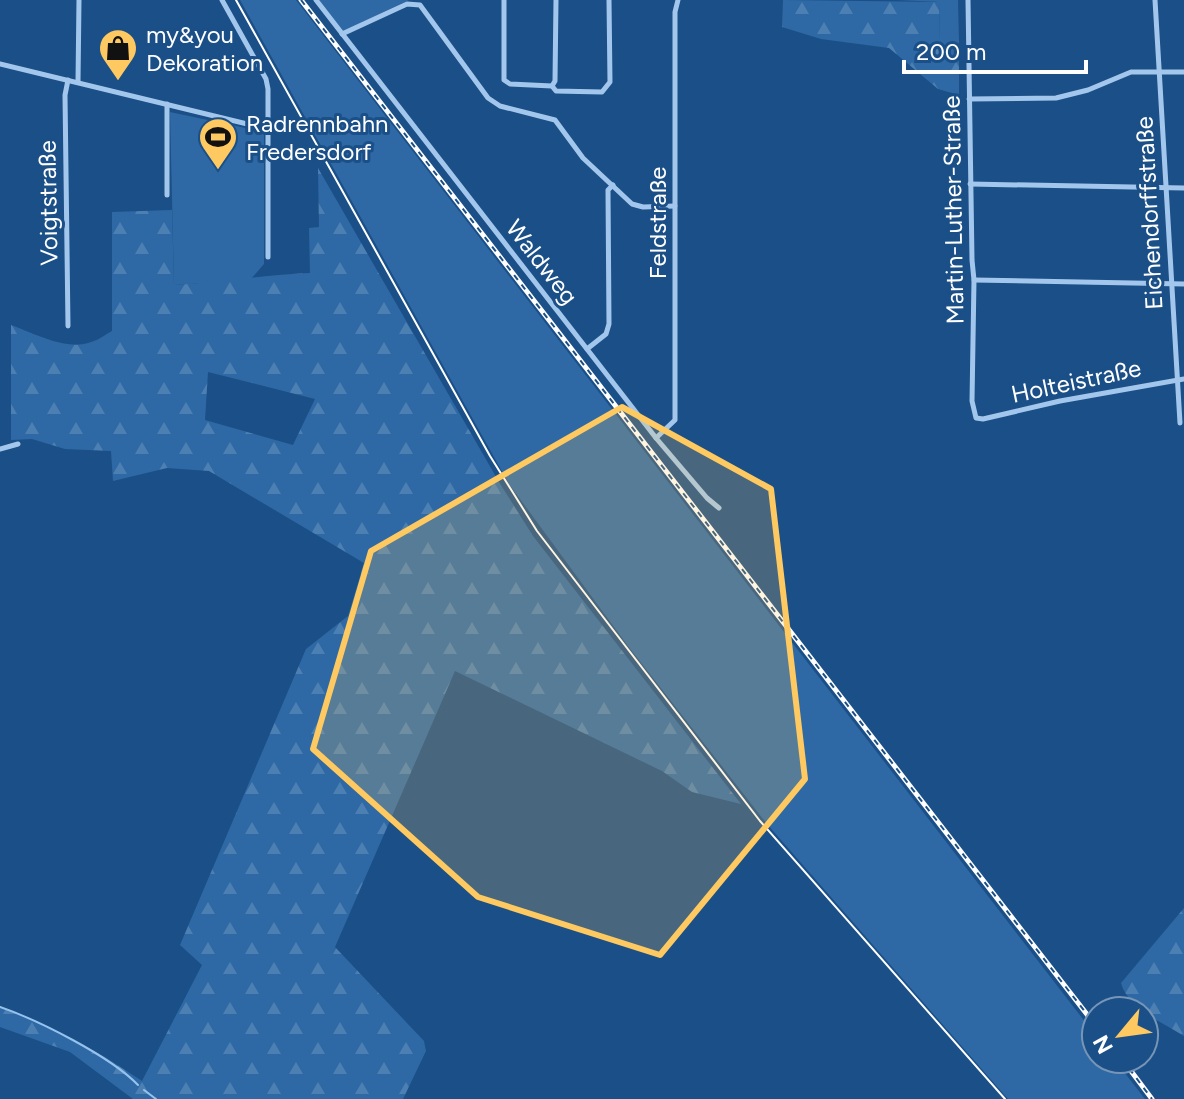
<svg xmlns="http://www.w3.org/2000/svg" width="1184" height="1099" font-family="Figtree,sans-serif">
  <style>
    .green { fill: #2e69a5 }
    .forest { fill: url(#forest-firs); fill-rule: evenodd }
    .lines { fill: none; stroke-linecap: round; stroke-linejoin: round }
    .stream { stroke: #96c3ee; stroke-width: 2 }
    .street { stroke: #a3c7ec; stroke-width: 5 }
    .tram { stroke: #fff; stroke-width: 2 }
    .rail-casing { stroke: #fff; stroke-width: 5 }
    .rail { stroke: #1b4f87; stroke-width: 2; stroke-dasharray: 6; stroke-linecap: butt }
    .marked { fill: #fdc960; fill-opacity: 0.2; stroke: #fdc960; stroke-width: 6; stroke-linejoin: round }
    .labels { text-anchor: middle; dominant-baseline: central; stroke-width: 6; stroke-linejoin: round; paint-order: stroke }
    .poi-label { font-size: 24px; fill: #fff; stroke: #1b4f87; text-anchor: start }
    .street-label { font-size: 24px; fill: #fff; stroke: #1b4f87 }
  </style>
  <defs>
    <pattern id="forest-firs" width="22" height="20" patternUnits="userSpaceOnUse" patternTransform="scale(2)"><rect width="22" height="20" fill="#2e69a5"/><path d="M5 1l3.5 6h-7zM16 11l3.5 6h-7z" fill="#4d80b2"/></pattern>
  </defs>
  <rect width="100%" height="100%" fill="#1b4f87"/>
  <g class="green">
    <path d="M 240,0 L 296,0 L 1096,1036 L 1096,1059 L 1114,1059 L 1145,1099 L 1008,1099 L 767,824 L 628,646 L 509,484 Z"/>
    <path d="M 318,0 L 409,0 L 342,32 Z"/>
    <path d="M 897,0 L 958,0 L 959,41 L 940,41 L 939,2 Z"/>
    <path d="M 170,112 L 264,132 L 264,264 L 250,280 L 174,285 Z"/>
  </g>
  <g class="forest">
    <path d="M 783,0 L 939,2 L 940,41 L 959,41 L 959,95 L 938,89 L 889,48 L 821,39 L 782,27 Z"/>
    <path d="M 318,168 L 499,482 L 533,536 L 741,804 L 692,792 L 662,771 L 455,671 L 335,947 L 424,1041 L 426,1051 L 403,1099 L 133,1099 L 70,1052 L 0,1027 L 0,1006 L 38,1022 L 105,1057 L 142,1081 L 202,965 L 180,945 L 306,649 L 348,616 L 364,563 L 209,471 L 167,468 L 113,481 L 111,451 L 65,449 L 32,439 L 11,440 L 11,325 C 33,333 65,350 88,343 C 97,341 105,335 112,331 L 112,212 L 172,210 L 174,285 C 220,282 264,275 310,273 L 309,228 L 319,227 ZM 208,372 L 315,399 L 293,445 L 205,420 Z"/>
    <path d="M 1184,908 L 1184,1036 C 1162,1022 1128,1009 1121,983 Z"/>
  </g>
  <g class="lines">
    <g class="stream">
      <path d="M 0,1007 C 38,1020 110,1056 138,1085"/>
      <path d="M 144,1090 L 156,1099"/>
    </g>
    <g class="street">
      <path d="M 222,0 L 266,79 L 268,89 L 268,257"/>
      <path d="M 316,0 L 656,438 L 707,498 L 719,508"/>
      <path d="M 504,0 L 504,80 L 510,84 L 552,86"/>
      <path d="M 556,0 L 555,81 L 552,86 L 556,91 L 602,92 L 610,82 L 609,0"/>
      <path d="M 968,0 L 972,260 L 974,280 L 972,401 L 976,418 L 983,419 L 1060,401 L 1184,379"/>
      <path d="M 1155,0 L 1180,423"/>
      <path d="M 342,34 L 407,4 L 420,5 L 488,98 L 500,106 L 555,120 L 583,158 L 632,204 L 643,207 L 675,206"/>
      <path d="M 0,64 L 268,129"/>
      <path d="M 78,82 L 79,0"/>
      <path d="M 969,99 L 1056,98 L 1088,90 L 1131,72 L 1184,72"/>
      <path d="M 970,184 L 1184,188"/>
      <path d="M 167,195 L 167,104"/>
      <path d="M 974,280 L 1184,284"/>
      <path d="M 68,326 L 65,95 L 68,80"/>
      <path d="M 587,349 L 606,334 L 609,324 L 608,190 L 613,185"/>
      <path d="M 656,438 L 675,420 L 675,12 L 678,0"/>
      <path d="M 0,449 L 18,444"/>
    </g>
    <path class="tram" d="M 236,0 L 490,456 L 537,531 L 760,821 L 1005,1099"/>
    <defs>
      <g id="rail">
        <path d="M 301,0 L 1096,1026"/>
        <path d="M 1122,1059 L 1152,1099"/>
      </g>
    </defs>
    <use href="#rail" class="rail-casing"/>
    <use href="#rail" class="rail"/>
  </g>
  <path class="marked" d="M 622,407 L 771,489 L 805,779 L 660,955 L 478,897 L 313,749 L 371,551 Z"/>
  <defs>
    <symbol id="shop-pin" viewBox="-11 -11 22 30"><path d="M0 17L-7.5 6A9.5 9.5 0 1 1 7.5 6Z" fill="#fdc960" stroke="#1b4f87"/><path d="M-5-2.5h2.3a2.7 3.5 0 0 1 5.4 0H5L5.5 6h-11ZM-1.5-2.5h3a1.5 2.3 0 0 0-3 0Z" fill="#111"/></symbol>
    <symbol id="stadium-pin" viewBox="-11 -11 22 30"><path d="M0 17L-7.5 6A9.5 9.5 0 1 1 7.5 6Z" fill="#fdc960" stroke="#1b4f87"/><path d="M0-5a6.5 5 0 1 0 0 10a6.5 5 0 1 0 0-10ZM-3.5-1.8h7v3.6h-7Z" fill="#111"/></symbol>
  </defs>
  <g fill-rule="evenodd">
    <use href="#shop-pin" x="96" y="26" width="44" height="60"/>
    <use href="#stadium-pin" x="196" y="115" width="44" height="60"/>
  </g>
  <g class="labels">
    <g class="poi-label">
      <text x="146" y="34">my&amp;you<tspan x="146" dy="28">Dekoration</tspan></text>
      <text x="246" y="123">Radrennbahn<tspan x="246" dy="28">Fredersdorf</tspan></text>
    </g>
    <g class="street-label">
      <text transform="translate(48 203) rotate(-91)">Voigtstraße</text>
      <text transform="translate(953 210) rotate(-91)">Martin-Luther-Straße</text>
      <text transform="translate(1149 213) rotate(-93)">Eichendorffstraße</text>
      <text transform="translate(657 223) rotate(-90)">Feldstraße</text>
      <text transform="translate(542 262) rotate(52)">Waldweg</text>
      <text transform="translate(1076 381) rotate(-12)">Holteistraße</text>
    </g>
  </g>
  <g transform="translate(1120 1035) rotate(241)"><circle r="38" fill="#1b4f87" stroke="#7695b7" stroke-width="2"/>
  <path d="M0-6L14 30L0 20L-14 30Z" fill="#fdc960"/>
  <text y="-12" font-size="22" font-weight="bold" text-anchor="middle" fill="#ffffff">N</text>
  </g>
  <path d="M904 60v12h182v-12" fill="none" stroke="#ffffff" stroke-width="4"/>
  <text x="916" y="60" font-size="24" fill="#ffffff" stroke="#1b4f87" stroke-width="6" paint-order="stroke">200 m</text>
</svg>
